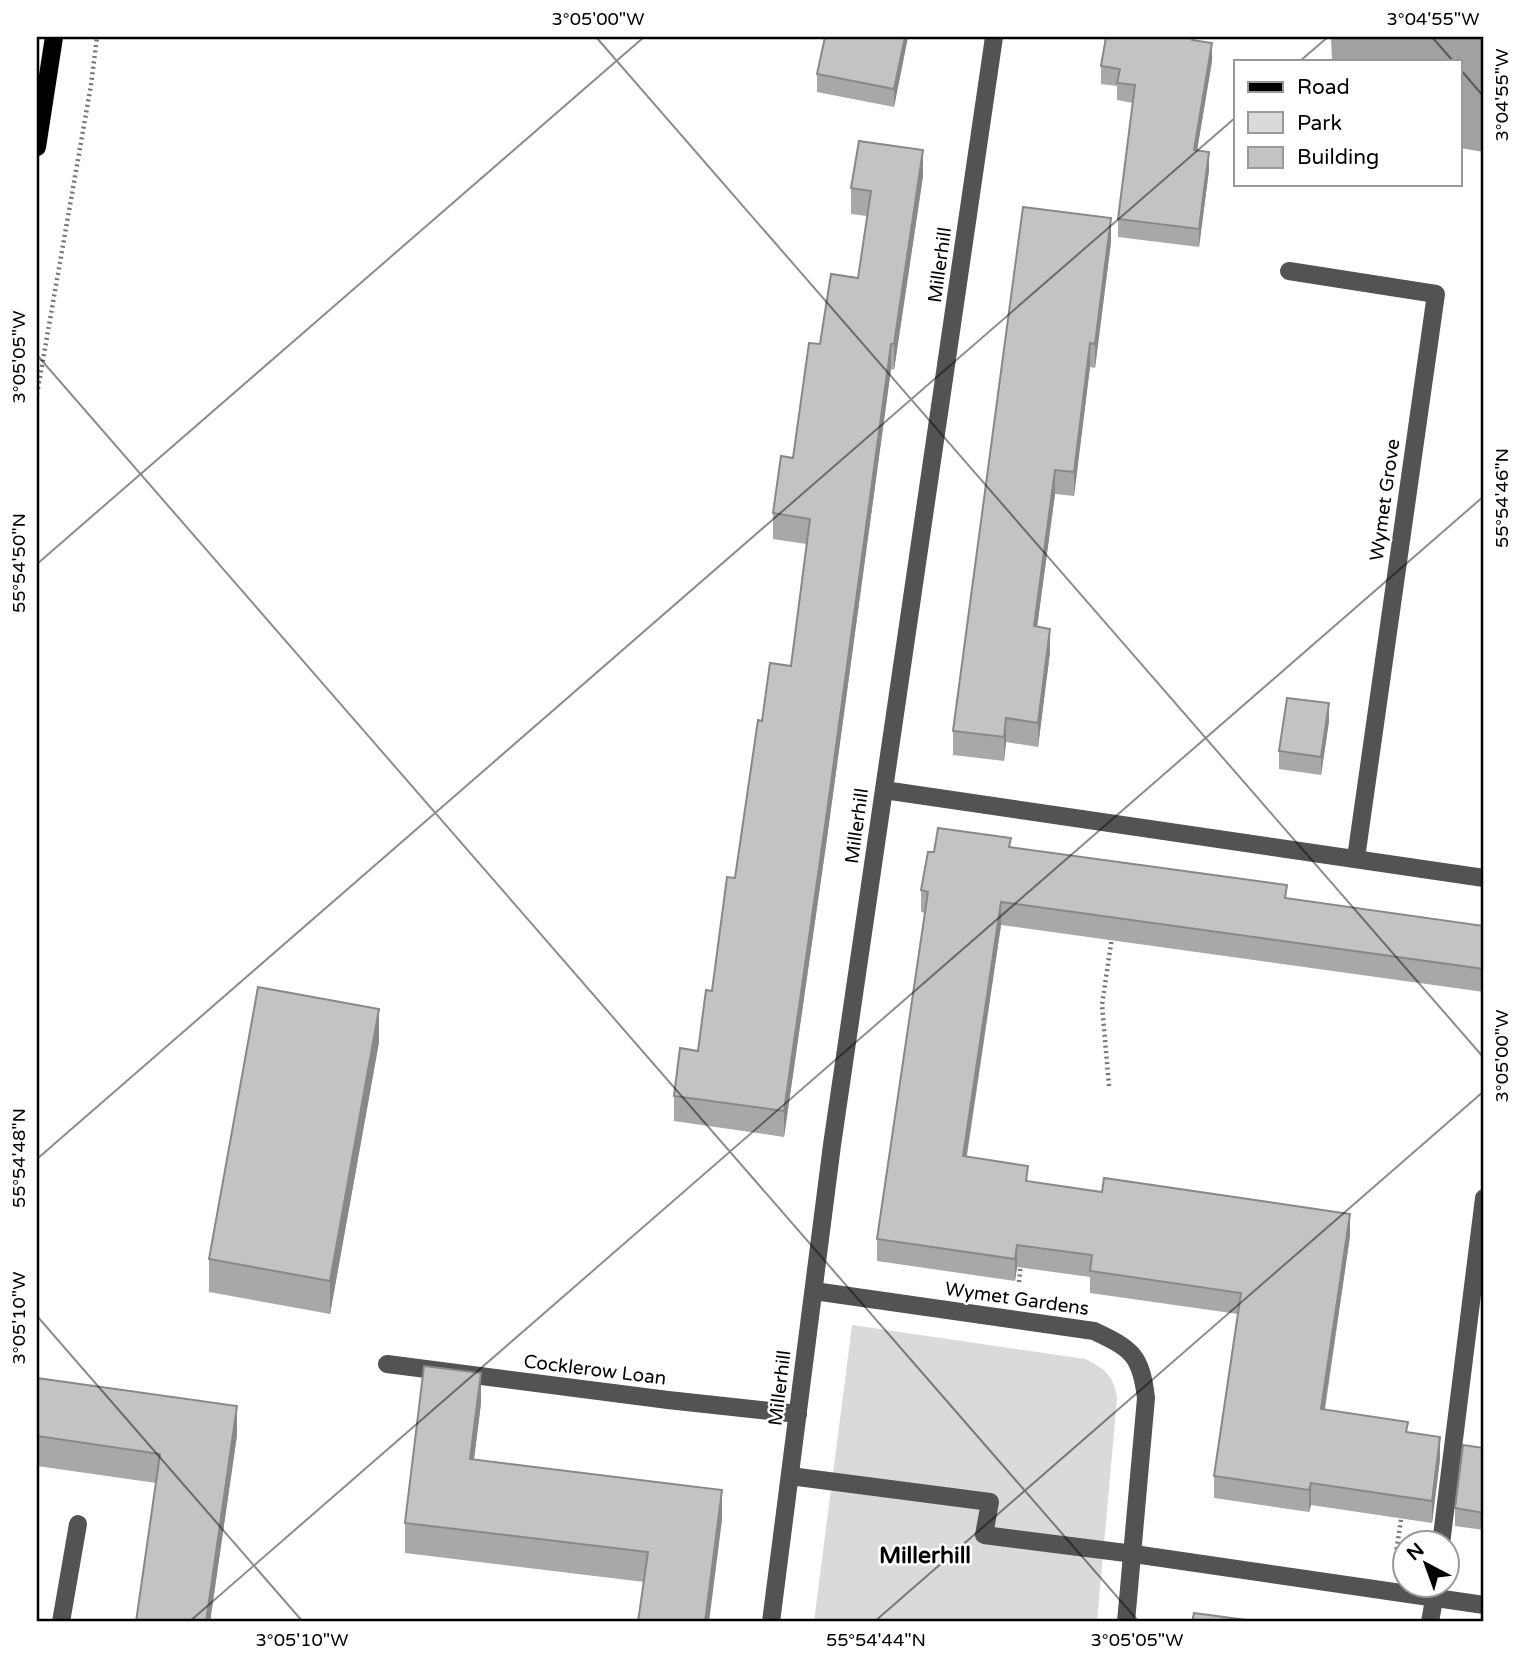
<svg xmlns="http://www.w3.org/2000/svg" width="1521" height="1659" font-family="'Varela Round',sans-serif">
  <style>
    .green { fill: #dadada }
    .water { fill: #a1a1a1 }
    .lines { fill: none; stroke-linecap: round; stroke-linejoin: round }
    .major-casing { stroke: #dbdbdb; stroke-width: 19 }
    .path { stroke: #757575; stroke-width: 4.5; stroke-dasharray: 2 3.5; stroke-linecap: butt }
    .minor { stroke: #535353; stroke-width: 18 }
    .major { stroke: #000; stroke-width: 18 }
    .wall { fill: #a8a8a8 }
    .shaded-wall { fill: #888 }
    .building { fill: #c3c3c3; stroke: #888; stroke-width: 2 }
    .ticks { fill: none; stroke: #000; stroke-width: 2; stroke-opacity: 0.45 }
    .labels { text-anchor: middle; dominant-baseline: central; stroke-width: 5; stroke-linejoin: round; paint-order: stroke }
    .street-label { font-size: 19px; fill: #000; stroke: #fff }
    .quarter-label { font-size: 23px; font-weight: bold; fill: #000; stroke: #fff }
    .neatline { fill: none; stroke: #000; stroke-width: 2.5 }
    .ticks-label { font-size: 18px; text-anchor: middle; fill: #000 }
  </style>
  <rect width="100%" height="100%" fill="#fff"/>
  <path class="green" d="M 852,1325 L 1085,1359 C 1106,1369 1114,1376 1117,1399 L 1097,1622 L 814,1622 Z"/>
  <path class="water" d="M 1331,37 L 1484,37 L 1484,152 L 1460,148 L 1460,61 L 1332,61 Z"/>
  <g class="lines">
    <defs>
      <path id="major" d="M 37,147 L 54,37"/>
    </defs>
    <use href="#major" class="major-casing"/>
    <g class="path">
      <path d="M 37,394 L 91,85 L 97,37"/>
      <path d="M 1109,1086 L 1102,1005 L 1112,937"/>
      <path d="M 1019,1282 L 1021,1262"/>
      <path d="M 1395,1560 L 1402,1513"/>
    </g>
    <g class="minor">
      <path d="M 1289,271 L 1436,294 L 1356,858"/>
      <path d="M 884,790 L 1484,878"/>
      <path d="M 814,1291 L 1094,1331 C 1132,1349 1141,1355 1146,1398 L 1126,1622"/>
      <path d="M 387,1364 L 668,1400 L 798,1414"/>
      <path d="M 790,1476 L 990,1502 L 984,1535 L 1134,1554 L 1484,1605"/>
      <path d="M 1441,1544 L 1484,1198"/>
      <path d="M 61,1622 L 78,1524"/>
      <path d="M 771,1622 L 832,1145 L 994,37"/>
      <path d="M 1430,1622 L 1436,1588"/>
    </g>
    <use href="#major" class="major"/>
  </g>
  <g class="wall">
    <path d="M 825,37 L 908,37 L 894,107 L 817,92 L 817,74 Z"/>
    <path d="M 1195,40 L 1212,61 L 1197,151 L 1209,170 L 1199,247 L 1118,237 L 1118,219 L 1133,103 L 1117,100 L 1117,86 L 1101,84 L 1101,66 Z"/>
    <path d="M 923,176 L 894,370 L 891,369 L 827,838 L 784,1137 L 674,1121 L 674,1096 L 698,1051 L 712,991 L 735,878 L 762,721 L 791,666 L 806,544 L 773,539 L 773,513 L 793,458 L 820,344 L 858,278 L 867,216 L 851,214 L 851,188 Z"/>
    <path d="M 1111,242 L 1095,368 L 1090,367 L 1074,496 L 1055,494 L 1037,627 L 1050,652 L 1038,747 L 1006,742 L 1004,761 L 953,755 L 953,731 Z"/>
    <path d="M 1329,721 L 1321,775 L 1279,769 L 1279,751 Z"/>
    <path d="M 1011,847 L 1287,899 L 1484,926 L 1484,992 L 1001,925 L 967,1156 L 1028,1181 L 1350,1236 L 1325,1410 L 1408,1432 L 1440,1459 L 1432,1523 L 1311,1505 L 1309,1512 L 1214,1498 L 1214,1476 L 1238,1314 L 1090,1293 L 1090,1277 L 1017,1267 L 1015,1281 L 877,1261 L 877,1239 L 925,913 L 921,912 L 921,890 L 934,852 Z"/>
    <path d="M 379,1042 L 330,1314 L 209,1292 L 209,1259 Z"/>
    <path d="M 37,1378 L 237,1435 L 210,1622 L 136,1622 L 156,1483 L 37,1466 Z"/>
    <path d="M 481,1403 L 474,1460 L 722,1520 L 644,1582 L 405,1553 L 405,1523 Z"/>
    <path d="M 1484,1448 L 1484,1530 L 1455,1526 L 1455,1508 Z"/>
  </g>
  <g class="shaded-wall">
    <path d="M 905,37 L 908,37 L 894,107 L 894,89 Z"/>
    <path d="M 1212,43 L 1212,61 L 1194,168 L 1194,150 Z"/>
    <path d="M 923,150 L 923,176 L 894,370 L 894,344 Z"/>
    <path d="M 1209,152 L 1209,170 L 1199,247 L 1199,229 Z"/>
    <path d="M 1111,218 L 1111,242 L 1095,368 L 1095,344 Z"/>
    <path d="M 1090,343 L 1090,367 L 1074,496 L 1074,472 Z"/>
    <path d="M 891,344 L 891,369 L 827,838 L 784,1137 L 784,1111 Z"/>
    <path d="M 1055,470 L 1055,494 L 1034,650 L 1034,626 Z"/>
    <path d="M 1050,629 L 1050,652 L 1038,747 L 1038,723 Z"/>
    <path d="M 1329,703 L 1329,721 L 1321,775 L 1321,757 Z"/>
    <path d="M 1006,718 L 1006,742 L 1004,761 L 1004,737 Z"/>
    <path d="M 1001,902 L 1001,925 L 963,1178 L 963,1156 Z"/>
    <path d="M 379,1009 L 379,1042 L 330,1314 L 330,1281 Z"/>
    <path d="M 1350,1214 L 1350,1236 L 1321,1431 L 1321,1409 Z"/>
    <path d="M 1017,1245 L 1017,1267 L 1015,1281 L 1015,1259 Z"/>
    <path d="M 481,1373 L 481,1403 L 470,1490 L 470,1459 Z"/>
    <path d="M 237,1406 L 237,1435 L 210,1622 L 206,1622 Z"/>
    <path d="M 1440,1437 L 1440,1459 L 1432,1523 L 1432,1501 Z"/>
    <path d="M 1311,1483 L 1311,1505 L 1309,1512 L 1309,1490 Z"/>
    <path d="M 722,1490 L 722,1520 L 709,1622 L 705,1622 Z"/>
  </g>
  <g class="building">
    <path d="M 825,37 L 905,37 L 894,89 L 817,74 Z"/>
    <path d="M 1106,37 L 1192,37 L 1192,40 L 1212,43 L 1194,150 L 1209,152 L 1199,229 L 1118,219 L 1135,85 L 1117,83 L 1120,69 L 1101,66 Z"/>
    <path d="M 859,141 L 923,150 L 894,344 L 891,344 L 827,812 L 784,1111 L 674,1096 L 680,1048 L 698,1051 L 706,990 L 712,991 L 727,877 L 735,878 L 758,720 L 762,721 L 770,663 L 791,666 L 810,519 L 773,513 L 781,456 L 793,458 L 809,343 L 820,344 L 831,274 L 858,278 L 871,191 L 851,188 Z"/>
    <path d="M 1023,207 L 1111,218 L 1095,344 L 1090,343 L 1074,472 L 1055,470 L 1034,626 L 1050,629 L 1038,723 L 1006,718 L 1004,737 L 953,731 Z"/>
    <path d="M 1287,698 L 1329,703 L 1321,757 L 1279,751 Z"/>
    <path d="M 938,828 L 1011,838 L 1009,847 L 1287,885 L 1285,898 L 1484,926 L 1484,969 L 1001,902 L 963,1156 L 1028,1166 L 1026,1181 L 1102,1192 L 1104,1178 L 1350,1214 L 1321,1409 L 1408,1422 L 1406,1432 L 1440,1437 L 1432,1501 L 1311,1483 L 1309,1490 L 1214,1476 L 1241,1293 L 1090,1271 L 1092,1255 L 1017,1245 L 1015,1259 L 877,1239 L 928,892 L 921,890 L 928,852 L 934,852 Z"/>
    <path d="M 258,987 L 379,1009 L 330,1281 L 209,1259 Z"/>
    <path d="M 424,1366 L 481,1373 L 470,1459 L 722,1490 L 705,1622 L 638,1622 L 648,1552 L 405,1523 Z"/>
    <path d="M 37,1378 L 237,1406 L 206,1622 L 136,1622 L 160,1454 L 37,1436 Z"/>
    <path d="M 1463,1445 L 1484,1448 L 1484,1513 L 1455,1508 Z"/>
    <path d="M 1194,1613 L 1262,1622 L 1192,1622 Z"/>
  </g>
  <path class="ticks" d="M 596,37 L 1484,1058M 1432,37 L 1453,61M 1300,61 L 1328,37M 1460,69 L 1484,97M 37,355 L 1139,1622M 37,564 L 644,37M 37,1159 L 1236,117M 37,1316 L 303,1622M 189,1622 L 1484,496M 874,1622 L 1484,1091"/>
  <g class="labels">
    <g class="street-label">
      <text transform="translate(940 265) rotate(-82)">Millerhill</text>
      <text transform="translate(1385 500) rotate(-82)">Wymet Grove</text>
      <text transform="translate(857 826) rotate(-82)">Millerhill</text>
      <text transform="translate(1017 1299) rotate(8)">Wymet Gardens</text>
      <text transform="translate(595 1370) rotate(7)">Cocklerow Loan</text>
      <text transform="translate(780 1388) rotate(-83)">Millerhill</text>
    </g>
    <g class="quarter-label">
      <text x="925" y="1556">Millerhill</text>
    </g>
  </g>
  <rect width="1521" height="1659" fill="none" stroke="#ffffff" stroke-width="77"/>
  <rect x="1234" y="60" width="228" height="126" fill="#ffffff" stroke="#999999" stroke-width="2"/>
  <rect x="1248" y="82" width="35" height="10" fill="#000000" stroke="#999999" stroke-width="2"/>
  <text x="1297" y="94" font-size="21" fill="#000000">Road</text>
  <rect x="1248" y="112" width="35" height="21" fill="#dadada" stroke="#999999" stroke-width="2"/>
  <text x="1297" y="130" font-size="21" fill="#000000">Park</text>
  <rect x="1248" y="147" width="35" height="21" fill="#c3c3c3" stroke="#999999" stroke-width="2"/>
  <text x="1297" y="164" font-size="21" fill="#000000">Building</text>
  <g transform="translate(1426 1564) rotate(319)"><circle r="33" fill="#ffffff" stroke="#999999" stroke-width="2"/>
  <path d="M0-5L12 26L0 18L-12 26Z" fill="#000000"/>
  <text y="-10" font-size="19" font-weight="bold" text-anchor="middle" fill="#000000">N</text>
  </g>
  <rect x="38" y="38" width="1444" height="1582" class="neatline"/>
  <g class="ticks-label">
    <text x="598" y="25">3°05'00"W</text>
    <text x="1433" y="25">3°04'55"W</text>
    <text transform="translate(1502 95) rotate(-90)" y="6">3°04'55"W</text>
    <text transform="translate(19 357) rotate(-90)" y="6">3°05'05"W</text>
    <text transform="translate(1502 498) rotate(-90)" y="6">55°54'46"N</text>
    <text transform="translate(19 563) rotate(-90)" y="6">55°54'50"N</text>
    <text transform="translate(1502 1056) rotate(-90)" y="6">3°05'00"W</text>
    <text transform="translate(19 1158) rotate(-90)" y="6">55°54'48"N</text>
    <text transform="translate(19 1318) rotate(-90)" y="6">3°05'10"W</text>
    <text x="302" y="1646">3°05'10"W</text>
    <text x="876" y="1646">55°54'44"N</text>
    <text x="1137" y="1646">3°05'05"W</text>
  </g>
</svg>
